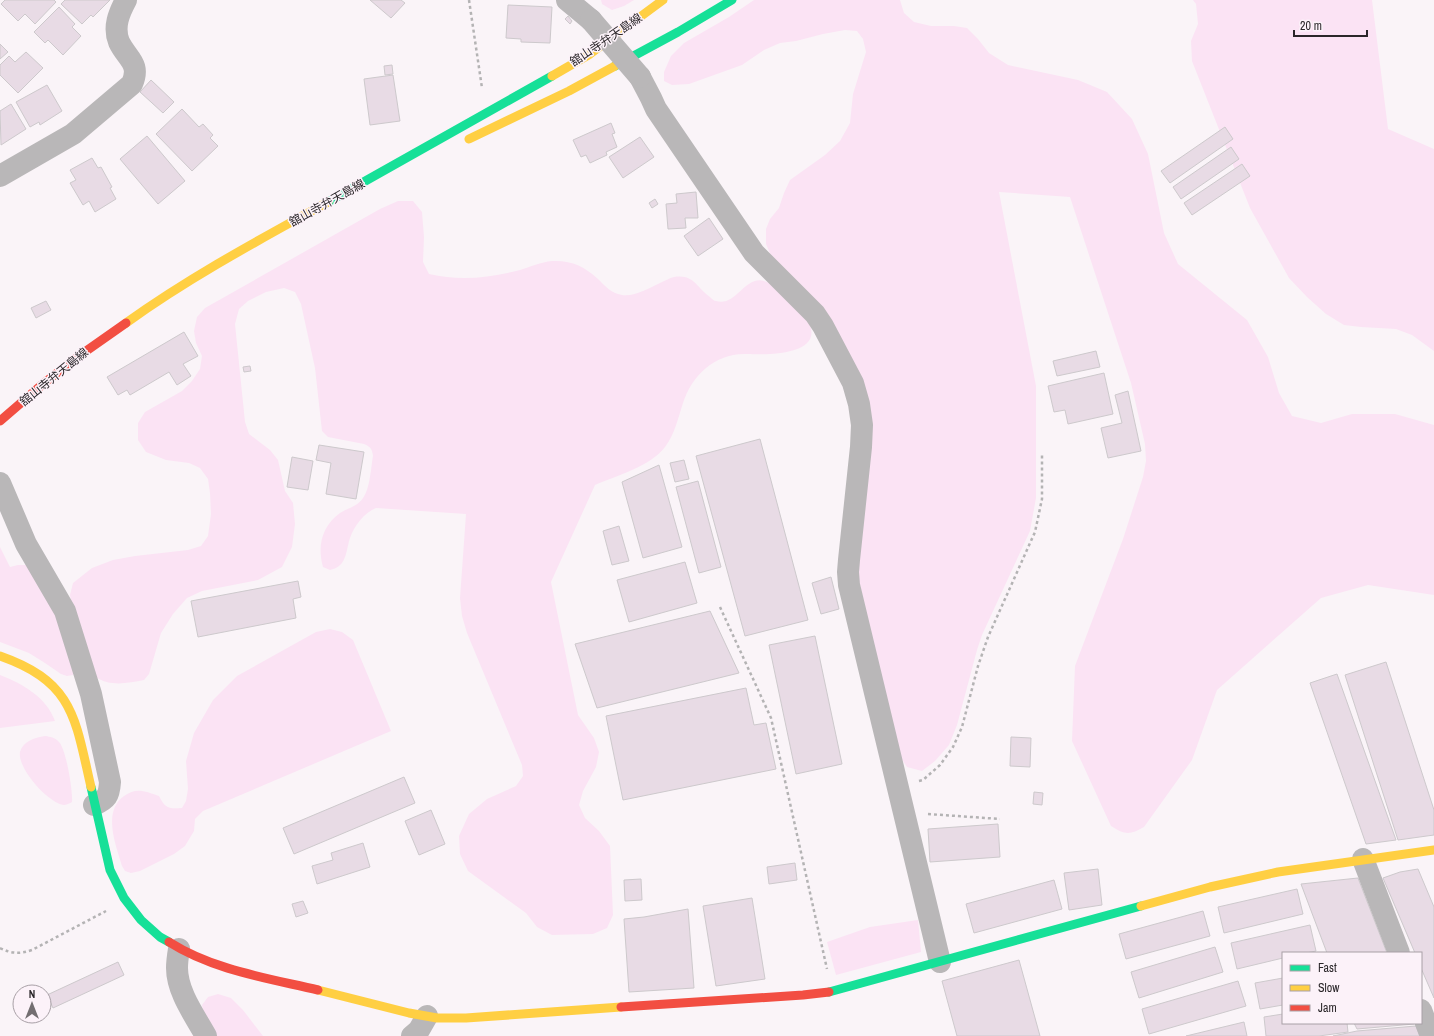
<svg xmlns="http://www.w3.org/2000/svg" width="1434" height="1036" font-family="'Archivo Narrow','Noto Sans JP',sans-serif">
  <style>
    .green { fill: #fbe3f4 }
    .building { fill: #e8dbe5; stroke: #cdc9cc }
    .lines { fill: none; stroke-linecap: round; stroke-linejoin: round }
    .path { stroke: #b4b3b4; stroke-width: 2.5; stroke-dasharray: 3 3; stroke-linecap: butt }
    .street { stroke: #b9b7b8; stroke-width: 22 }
    .fast { stroke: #16e098; stroke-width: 9 }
    .slow { stroke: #ffcf43; stroke-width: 9 }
    .jam { stroke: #f24e42; stroke-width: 9 }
    .street-bridge { stroke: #b9b7b8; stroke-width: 22 }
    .labels { text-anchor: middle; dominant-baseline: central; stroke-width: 3; stroke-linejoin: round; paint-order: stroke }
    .street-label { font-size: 12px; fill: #2a2629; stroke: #fcf2f9 }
  </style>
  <rect width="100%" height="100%" fill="#faf4f8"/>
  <g class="green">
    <path d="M 601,0 L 634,0 L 624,6 L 612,10 L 602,4 Z"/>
    <path d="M 754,0 L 900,0 L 904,13 L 914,22 L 931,26 L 954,26 L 967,28 L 978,39 L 989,53 L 1008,65 L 1078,80 L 1107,92 L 1132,119 L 1148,154 L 1164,233 L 1178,264 L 1247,320 L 1268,357 L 1279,393 L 1292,416 L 1321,423 L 1352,414 L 1395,414 L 1434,425 L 1434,595 L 1368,585 L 1321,598 L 1217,690 L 1192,760 L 1144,827 C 1130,835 1125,835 1111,826 L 1072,741 L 1075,666 L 1123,539 L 1143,477 L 1146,461 L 1145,444 L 1131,383 L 1070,197 L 999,192 L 1036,386 L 1036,498 L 1030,531 L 982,635 L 977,650 L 957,725 L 949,745 L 935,761 L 922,771 L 907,767 L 899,755 L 857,572 L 871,424 L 772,258 L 766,244 L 766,229 L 770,219 L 779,208 L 784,193 L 790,180 L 825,155 L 840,141 L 850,123 L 853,94 L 866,52 L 863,39 L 857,31 L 845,30 L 823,34 L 796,41 L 780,43 L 764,50 L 742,65 L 689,84 L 672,85 L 664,81 L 664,72 L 671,56 L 684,43 L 729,17 Z"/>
    <path d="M 1193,0 L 1372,0 L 1388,129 L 1434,149 L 1434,351 L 1412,335 L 1396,329 L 1361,327 L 1344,325 L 1326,314 L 1307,297 L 1289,278 L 1250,208 L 1192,61 L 1191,41 L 1198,24 L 1196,4 Z"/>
    <path d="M 398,201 L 413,201 L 422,212 L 424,237 L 423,262 L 429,274 C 460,281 489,278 520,270 C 530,267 541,262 552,261 C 571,260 584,266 598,279 C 605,286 611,293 622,295 C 634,297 650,288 660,283 C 665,281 669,278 674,277 C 694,274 696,287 710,297 C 712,299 714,301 716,301 C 739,308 747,265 773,286 C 778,289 782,294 787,299 C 794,306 805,314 809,323 C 824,355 767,355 748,354 C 716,352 692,375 683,403 C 678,418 675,434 665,447 C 651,466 616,476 595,485 L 551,582 L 578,715 L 594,738 L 599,752 L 596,767 L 583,791 L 579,805 L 585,818 L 599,831 L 610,846 L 613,915 L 607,928 L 593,934 L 552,935 L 537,927 L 526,913 L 468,871 L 460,854 L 459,836 L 469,814 L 487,799 L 516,786 L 523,776 L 522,765 L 467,633 L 462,616 L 460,598 L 466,514 L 376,508 C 365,512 354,526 350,538 C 347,546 347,560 339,566 C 337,568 333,569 330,570 L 323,567 C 317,546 322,526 340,513 C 348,508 358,506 363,498 C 370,489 371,467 373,456 C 372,449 371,447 364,444 L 328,437 L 322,431 L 315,368 L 301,304 L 295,292 L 284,288 L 266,292 L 248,301 L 239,309 L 235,324 L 245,422 L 249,434 L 270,450 L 278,460 L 285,491 L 293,503 L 295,524 L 292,547 L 282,567 L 258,580 L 202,591 L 187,598 L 173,614 L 161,633 L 149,674 L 144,680 C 128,683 110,687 96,677 L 72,607 L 70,595 L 73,583 L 92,568 L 113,560 L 135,556 L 188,550 L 201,546 L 208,536 L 211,514 L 210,493 L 208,479 L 200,468 L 189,463 L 166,460 L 146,452 L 138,440 L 138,423 L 145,412 L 182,391 L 192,381 L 200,369 L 202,356 L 196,343 L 194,331 L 197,317 L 205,308 L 380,209 Z"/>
    <path d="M 0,547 L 10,567 L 18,565 L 27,565 L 58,614 L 75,670 L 73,675 L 67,676 L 61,674 L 45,663 L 29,653 L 0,642 Z"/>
    <path d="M 330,629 L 342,632 L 353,640 L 391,731 L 203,811 L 195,819 L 194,831 L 185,846 L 174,854 L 140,871 L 131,873 L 125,871 L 122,866 C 116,845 102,812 124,796 C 136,787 145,791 159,796 C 165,808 168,809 182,808 L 186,801 L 188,789 L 186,761 L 194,733 L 213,700 L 237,676 L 316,632 Z"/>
    <path d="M 0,675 C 23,684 46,697 55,721 L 0,728 Z"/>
    <path d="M 45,736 C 51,737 54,737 59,742 C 66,749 73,791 72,802 C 70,803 66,805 64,805 C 48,803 17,768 20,752 C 23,741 34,738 45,736 Z"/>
    <path d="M 918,920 L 921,952 L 836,975 L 827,942 L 870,927 Z"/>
    <path d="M 218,994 L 231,998 L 243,1010 L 263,1036 L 215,1036 L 204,1016 L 202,1005 L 208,997 Z"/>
  </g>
  <g class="building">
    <path d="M 5,0 L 54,0 L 56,2 L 35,24 L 25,14 L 18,21 L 1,4 Z"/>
    <path d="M 65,0 L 110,0 L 93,17 L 91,15 L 82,24 L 61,4 Z"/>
    <path d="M 370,0 L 401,0 L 405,3 L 391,18 Z"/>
    <path d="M 508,5 L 552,7 L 550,43 L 521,42 L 521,39 L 506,38 Z"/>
    <path d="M 59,7 L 75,24 L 72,27 L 81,36 L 63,55 L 48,40 L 45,43 L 34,32 Z"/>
    <path d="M 568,16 L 572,21 L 570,24 L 565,19 Z"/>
    <path d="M 0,44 L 8,52 L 0,59 Z"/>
    <path d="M 26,52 L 43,68 L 18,93 L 0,75 L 0,65 L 9,56 L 15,62 Z"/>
    <path d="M 392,65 L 393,74 L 385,75 L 384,66 Z"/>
    <path d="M 393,75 L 400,121 L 370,125 L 364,79 Z"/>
    <path d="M 151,80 L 174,102 L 163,113 L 140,92 Z"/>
    <path d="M 47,85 L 62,111 L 40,125 L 39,122 L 30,127 L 16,102 Z"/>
    <path d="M 11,104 L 26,129 L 1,145 L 0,111 Z"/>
    <path d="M 182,109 L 199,127 L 203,124 L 213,135 L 210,138 L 218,146 L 192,171 L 156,134 Z"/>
    <path d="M 611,123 L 615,133 L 612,134 L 617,147 L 606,152 L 607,155 L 590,163 L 586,155 L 581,157 L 573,140 Z"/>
    <path d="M 1225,127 L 1233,139 L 1170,183 L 1161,171 Z"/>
    <path d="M 147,136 L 185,181 L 158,204 L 120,159 Z"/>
    <path d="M 640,137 L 654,157 L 623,178 L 609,157 Z"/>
    <path d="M 1231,147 L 1239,159 L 1181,199 L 1173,187 Z"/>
    <path d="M 92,158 L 98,168 L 101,167 L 112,187 L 110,188 L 116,199 L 95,212 L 89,201 L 83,205 L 70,183 L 76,180 L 70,170 Z"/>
    <path d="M 1242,164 L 1250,176 L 1192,215 L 1184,203 Z"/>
    <path d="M 696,192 L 698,218 L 685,218 L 686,228 L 668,229 L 666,204 L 677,203 L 676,194 Z"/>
    <path d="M 655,199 L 658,204 L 652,208 L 649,203 Z"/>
    <path d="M 709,218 L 723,239 L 698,256 L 684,236 Z"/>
    <path d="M 46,301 L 51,310 L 36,318 L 31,308 Z"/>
    <path d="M 184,332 L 198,356 L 183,364 L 191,376 L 177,385 L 169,372 L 130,395 L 127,390 L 118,395 L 107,377 Z"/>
    <path d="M 1096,351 L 1100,367 L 1057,376 L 1053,361 Z"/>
    <path d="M 250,366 L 251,371 L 244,372 L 243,367 Z"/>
    <path d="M 1104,373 L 1113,414 L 1068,424 L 1065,410 L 1054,412 L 1048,386 Z"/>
    <path d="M 1128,391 L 1141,451 L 1108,458 L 1101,428 L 1122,423 L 1115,395 Z"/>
    <path d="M 760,439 L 808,620 L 745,636 L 696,456 Z"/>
    <path d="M 319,445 L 364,452 L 356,499 L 326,494 L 331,463 L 316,460 Z"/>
    <path d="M 292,457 L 313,461 L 308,490 L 287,487 Z"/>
    <path d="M 684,460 L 689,479 L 675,482 L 670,463 Z"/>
    <path d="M 659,465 L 682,547 L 643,558 L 622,482 Z"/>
    <path d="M 698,481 L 721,567 L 699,573 L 676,487 Z"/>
    <path d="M 619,526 L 629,561 L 612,565 L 603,531 Z"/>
    <path d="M 685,562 L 697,603 L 629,622 L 617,580 Z"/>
    <path d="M 831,577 L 839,609 L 821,614 L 812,583 Z"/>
    <path d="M 298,581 L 301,597 L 293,599 L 296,618 L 198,637 L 191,601 Z"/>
    <path d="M 710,611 L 739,673 L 597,708 L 575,644 Z"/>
    <path d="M 815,636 L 842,764 L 796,774 L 769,645 Z"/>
    <path d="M 1386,662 L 1434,810 L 1434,835 L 1398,840 L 1345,675 Z"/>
    <path d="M 1337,674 L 1396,840 L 1366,844 L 1310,683 Z"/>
    <path d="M 746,688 L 754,725 L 766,723 L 776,769 L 623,800 L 606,716 Z"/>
    <path d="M 1011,737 L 1031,738 L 1030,767 L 1010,766 Z"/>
    <path d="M 404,777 L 415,803 L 294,854 L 283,828 Z"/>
    <path d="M 1034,792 L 1043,793 L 1042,805 L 1033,804 Z"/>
    <path d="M 431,810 L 445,844 L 419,855 L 405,821 Z"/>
    <path d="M 998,824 L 1000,857 L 930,862 L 928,829 Z"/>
    <path d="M 363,843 L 370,867 L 317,884 L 312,866 L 333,860 L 331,853 Z"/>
    <path d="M 795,863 L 797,880 L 769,884 L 767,867 Z"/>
    <path d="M 1098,869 L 1102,905 L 1069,910 L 1064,873 Z"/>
    <path d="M 1418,869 L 1434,907 L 1434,998 L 1421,968 L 1421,953 L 1415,953 L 1383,878 L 1400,872 Z"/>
    <path d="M 1358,878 L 1387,953 L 1327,953 L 1301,884 Z"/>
    <path d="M 641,879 L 642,900 L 625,901 L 624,880 Z"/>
    <path d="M 1054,880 L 1062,909 L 974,933 L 966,904 Z"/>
    <path d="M 1297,889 L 1303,914 L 1224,933 L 1218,907 Z"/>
    <path d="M 752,898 L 765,979 L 716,986 L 703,906 Z"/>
    <path d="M 303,901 L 308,913 L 296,917 L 292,904 Z"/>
    <path d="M 688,909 L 694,988 L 629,992 L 624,919 L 644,917 Z"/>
    <path d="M 1203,911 L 1210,936 L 1126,959 L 1119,934 Z"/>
    <path d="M 1310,925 L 1316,951 L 1306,953 L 1283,953 L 1283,958 L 1237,969 L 1231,943 Z"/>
    <path d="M 1215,947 L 1223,972 L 1139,998 L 1131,972 Z"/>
    <path d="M 1019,960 L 1040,1036 L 957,1036 L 942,981 Z"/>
    <path d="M 118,962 L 124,975 L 53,1008 L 47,995 Z"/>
    <path d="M 1283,978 L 1283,1005 L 1260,1009 L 1255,983 Z"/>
    <path d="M 1238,981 L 1246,1006 L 1149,1034 L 1142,1009 Z"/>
    <path d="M 1283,1014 L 1283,1023 L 1347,1023 L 1348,1032 L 1319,1036 L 1266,1036 L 1264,1017 Z"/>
    <path d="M 1244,1022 L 1247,1036 L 1186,1036 Z"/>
    <path d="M 1354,1023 L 1413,1023 L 1414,1024 L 1357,1029 Z"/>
    <path d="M 1416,1026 L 1420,1036 L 1333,1036 L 1357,1031 Z"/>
  </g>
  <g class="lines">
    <g class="path">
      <path d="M 469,0 L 482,88"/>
      <path d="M 720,607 L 771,718 L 827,969"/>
      <path d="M 919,781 L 923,780 L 940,765 L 953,747 L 962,727 L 978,666 L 988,637 L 1035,532 L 1042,499 L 1042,455"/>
      <path d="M 928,814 L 1000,819"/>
      <path d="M 0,948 C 12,954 20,954 32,950 L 106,911"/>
    </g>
    <g class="street">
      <path d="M 567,0 L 591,20"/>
      <path d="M 640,77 L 651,98 L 656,109 L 754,253 L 815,314 L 823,326 L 853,383 L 859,404 L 862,425 L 861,447 L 849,560 L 848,572 L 849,585 L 940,962"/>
      <path d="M 0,176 L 73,134 L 132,84 C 141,63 127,59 119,42 C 113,27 119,13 126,0"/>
      <path d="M 0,483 L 26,544 L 65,611 L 91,694 L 110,782 C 109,796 107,799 94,805"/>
      <path d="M 1363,859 L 1399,953"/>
      <path d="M 179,949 C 178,955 177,962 177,968 C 177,992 195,1016 206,1036"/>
      <path d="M 1421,1010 L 1431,1036"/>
      <path d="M 412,1036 L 419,1030 L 427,1016"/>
    </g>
    <g class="fast">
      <path d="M 615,66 L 678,32 L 732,0"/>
      <path d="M 328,202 L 552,76"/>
      <path d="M 91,787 L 110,870 L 124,898 L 141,920 L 160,937 L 169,942"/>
      <path d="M 829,992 L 1141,906"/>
    </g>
    <g class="slow">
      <path d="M 552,76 L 590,54 L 663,0"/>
      <path d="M 469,139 L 569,91 L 615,66"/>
      <path d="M 126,323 C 190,277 259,240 328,202"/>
      <path d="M 0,656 C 74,682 75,718 91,787"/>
      <path d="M 1141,906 L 1210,887 L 1278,872 L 1434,850"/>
      <path d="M 318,990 L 409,1013 L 437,1018 L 466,1018 L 621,1007"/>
    </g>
    <g class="jam">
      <path d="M 0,421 L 44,383 L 79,356 L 126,323"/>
      <path d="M 169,942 C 213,970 267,978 318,990"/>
      <path d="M 621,1007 L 803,995 L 829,992"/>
    </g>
    <path class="street-bridge" d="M 591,20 L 640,77"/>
  </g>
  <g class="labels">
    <g class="street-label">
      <text transform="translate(606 40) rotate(-34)">舘山寺弁天島線</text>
      <text transform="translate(327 203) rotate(-29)">舘山寺弁天島線</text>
      <text transform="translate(54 377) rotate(-39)">舘山寺弁天島線</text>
    </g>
  </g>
  <rect x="1282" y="952" width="140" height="72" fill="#fcf2f9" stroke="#a8a0a6"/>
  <rect x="1290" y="965" width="20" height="6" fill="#16e098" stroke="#a8a0a6"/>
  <text x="1318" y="972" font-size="12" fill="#2a2629">Fast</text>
  <rect x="1290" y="985" width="20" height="6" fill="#ffcf43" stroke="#a8a0a6"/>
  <text x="1318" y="992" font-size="12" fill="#2a2629">Slow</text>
  <rect x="1290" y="1005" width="20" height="6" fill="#f24e42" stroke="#a8a0a6"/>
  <text x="1318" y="1012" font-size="12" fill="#2a2629">Jam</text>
  <g transform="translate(32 1004)"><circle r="19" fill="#fcf2f9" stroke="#a8a0a6"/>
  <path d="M0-3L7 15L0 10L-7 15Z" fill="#736e71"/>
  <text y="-6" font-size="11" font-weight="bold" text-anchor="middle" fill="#2a2629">N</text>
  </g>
  <path d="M1294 30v6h73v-6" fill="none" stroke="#2a2629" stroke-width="2"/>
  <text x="1300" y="30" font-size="12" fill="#2a2629" stroke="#fcf2f9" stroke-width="3" paint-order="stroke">20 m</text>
</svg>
